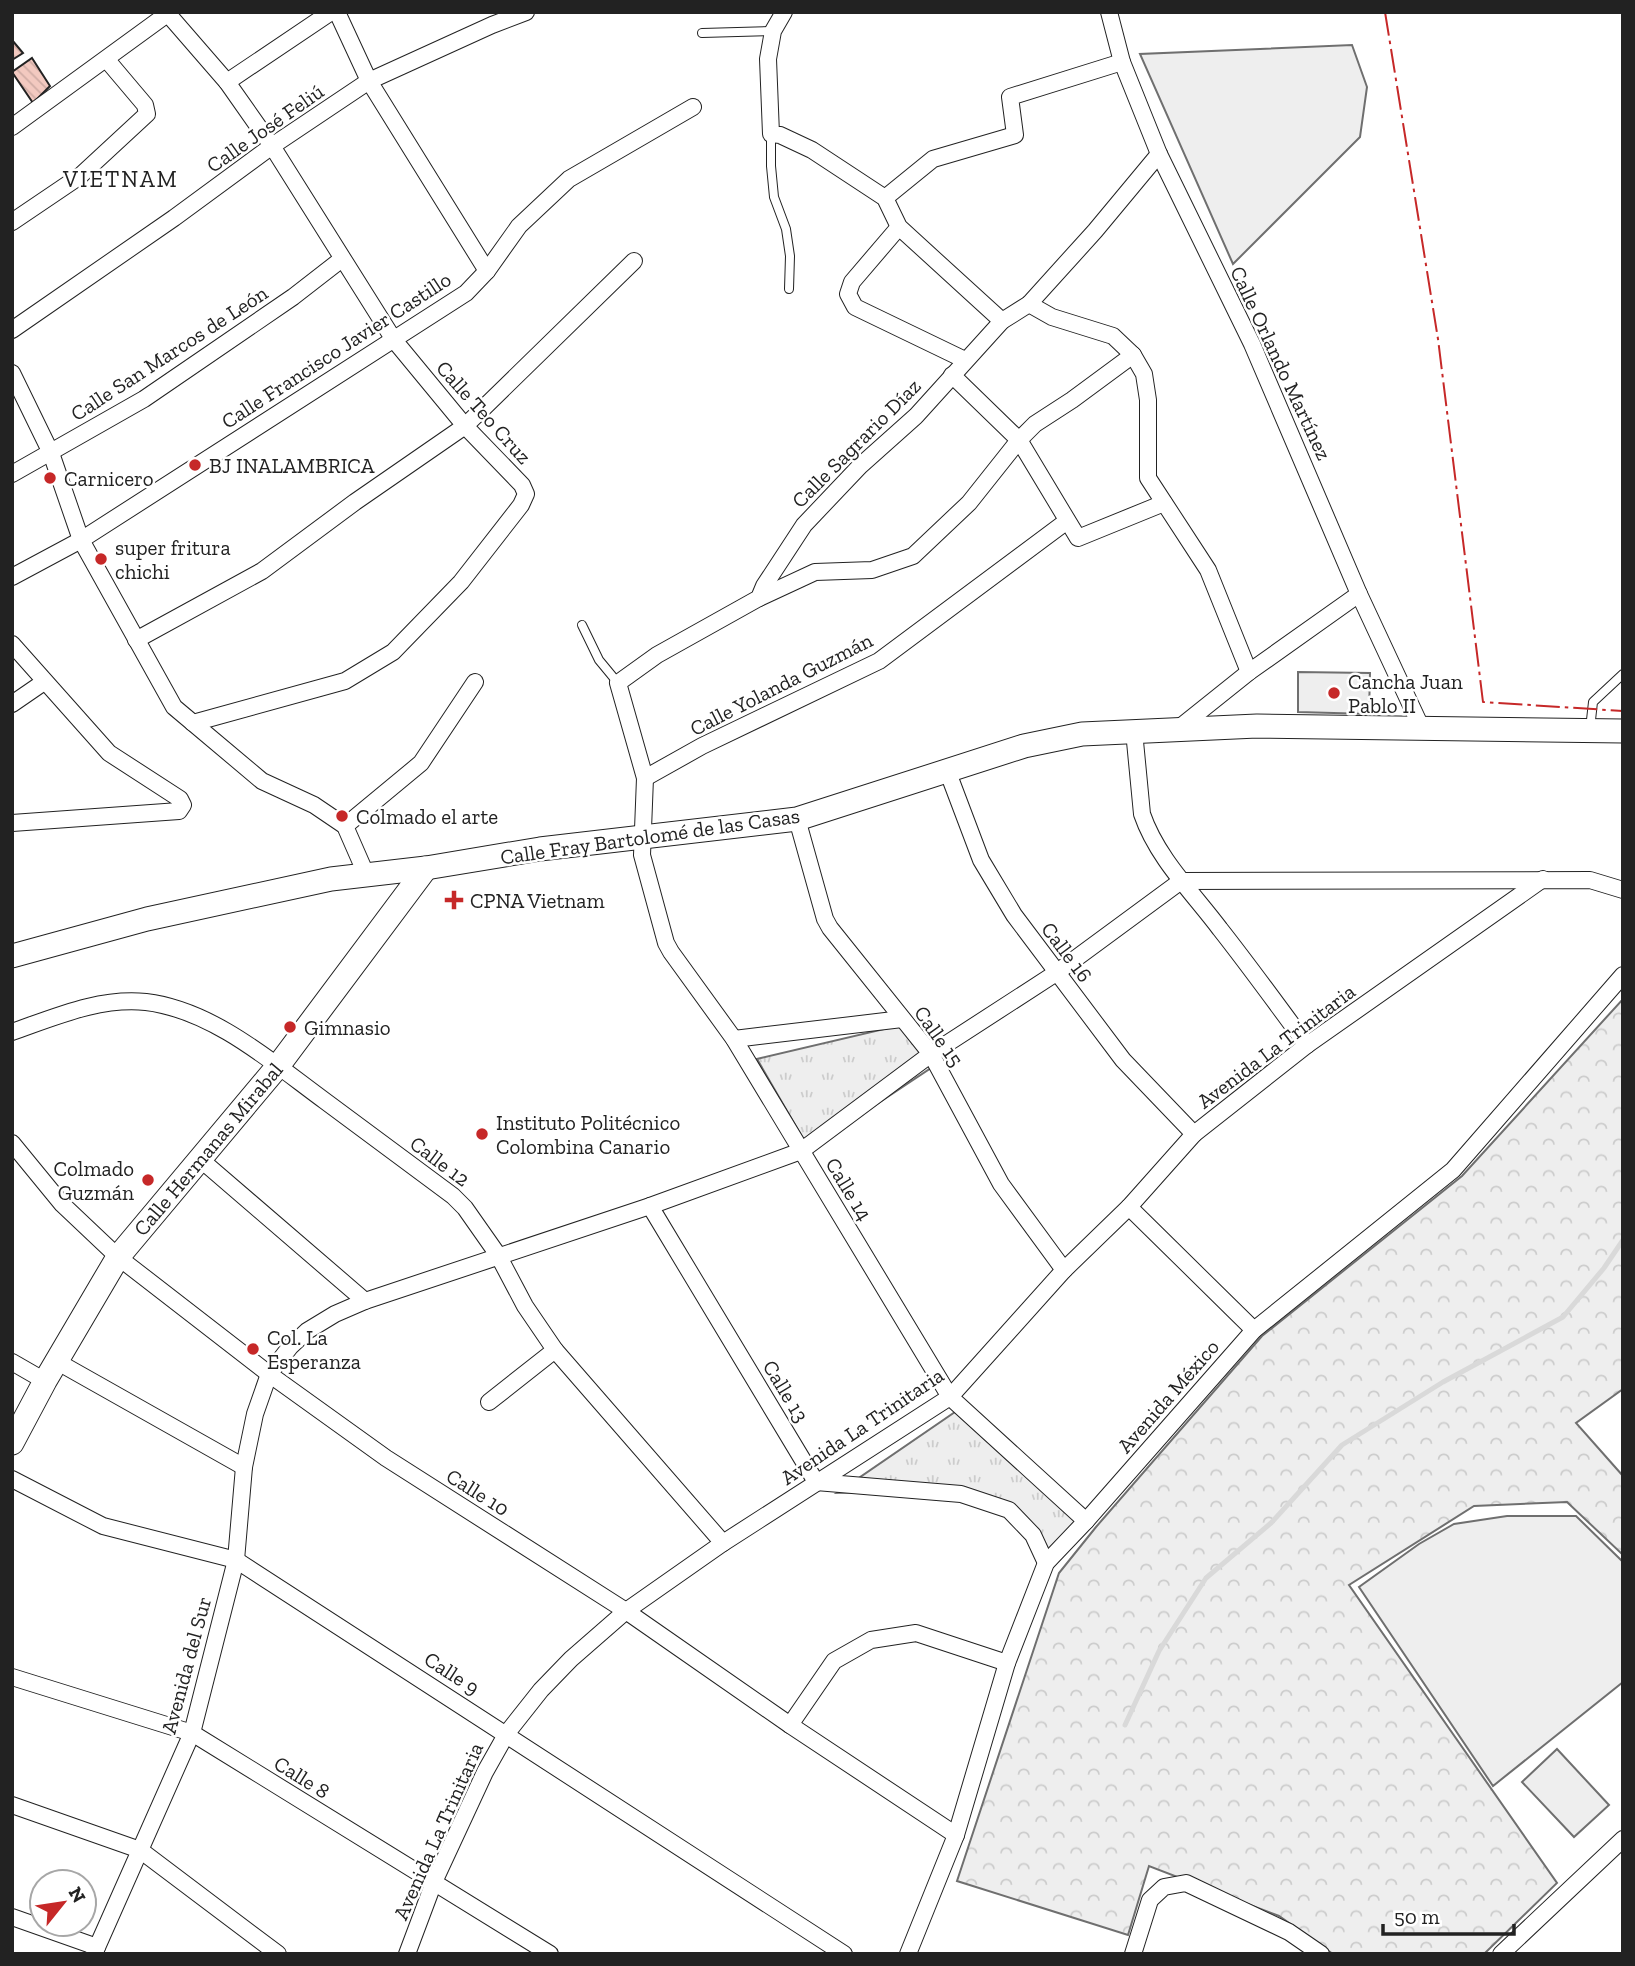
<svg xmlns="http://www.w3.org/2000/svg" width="1635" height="1966" font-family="'Zilla Slab',serif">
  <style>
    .grass { fill: #eee; stroke: #6f6f6f; stroke-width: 2 }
    .forest { fill: url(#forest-crowns); stroke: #6f6f6f; stroke-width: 2 }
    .park { fill: url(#park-tufts); stroke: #6f6f6f; stroke-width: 2 }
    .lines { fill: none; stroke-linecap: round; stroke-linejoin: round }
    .stream { stroke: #d9d9d9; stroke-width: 5 }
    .building { fill: url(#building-back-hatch); stroke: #222; stroke-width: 2 }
    .lane-casing { stroke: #222; stroke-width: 10 }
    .street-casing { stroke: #222; stroke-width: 18 }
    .secondary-casing { stroke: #222; stroke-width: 25 }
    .lane { stroke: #fff; stroke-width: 8 }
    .street { stroke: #fff; stroke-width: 16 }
    .secondary { stroke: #fff; stroke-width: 23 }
    .power { stroke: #c62828; stroke-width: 2; stroke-dasharray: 24 5 3.5 5; stroke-linecap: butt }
    .poi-dot { fill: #c62828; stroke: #fff; stroke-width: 2.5 }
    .labels { text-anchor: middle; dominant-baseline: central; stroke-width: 5; stroke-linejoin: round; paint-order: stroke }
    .street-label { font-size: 21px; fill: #222; stroke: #fff }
    .poi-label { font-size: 21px; fill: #222; stroke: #fff; text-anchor: start }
    .neighbourhood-label { font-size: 23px; letter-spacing: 2px; fill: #222; stroke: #fff }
  </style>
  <defs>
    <pattern id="forest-crowns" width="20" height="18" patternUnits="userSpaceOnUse" patternTransform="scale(1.75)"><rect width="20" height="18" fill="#eee"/><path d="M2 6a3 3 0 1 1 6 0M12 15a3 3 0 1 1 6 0" fill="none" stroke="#ccc"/></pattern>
    <pattern id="park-tufts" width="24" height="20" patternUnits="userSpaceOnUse" patternTransform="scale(1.75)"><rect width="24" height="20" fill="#eee"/><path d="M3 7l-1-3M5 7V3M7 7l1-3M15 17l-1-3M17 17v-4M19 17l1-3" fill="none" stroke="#ccc"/></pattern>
    <pattern id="building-back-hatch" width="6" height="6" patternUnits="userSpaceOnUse" patternTransform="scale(1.75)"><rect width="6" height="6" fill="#f3c9c0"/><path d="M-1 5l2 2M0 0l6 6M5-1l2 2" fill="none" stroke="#d0aca5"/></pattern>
  </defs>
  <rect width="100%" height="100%" fill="#fff"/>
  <g class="grass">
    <path d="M 1352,45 L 1367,87 L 1360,137 L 1233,264 L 1140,54 Z"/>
    <path d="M 1298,672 L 1370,673 L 1369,714 L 1298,712 Z"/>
    <path d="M 1507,1516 L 1576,1516 L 1623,1562 L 1623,1682 L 1493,1786 L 1359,1587 L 1419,1544 L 1454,1524 Z"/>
    <path d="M 1557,1749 L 1609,1805 L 1574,1837 L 1522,1782 Z"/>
  </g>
  <path class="forest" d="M 1623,999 L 1623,1389 L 1576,1423 L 1623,1476 L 1623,1555 L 1567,1502 L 1474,1506 L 1349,1585 L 1557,1883 L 1484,1954 L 1333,1954 L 1279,1916 L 1149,1866 L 1128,1935 L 957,1881 L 1059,1573 L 1096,1527 L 1262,1336 L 1462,1176 Z"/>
  <g class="park">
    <path d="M 901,1025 L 934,1066 L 809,1149 L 757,1059 Z"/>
    <path d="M 955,1412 L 1079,1524 L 1051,1565 L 1037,1533 L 962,1489 L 837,1493 Z"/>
  </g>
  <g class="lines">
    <path class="stream" d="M 1125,1725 L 1159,1651 L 1206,1578 L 1271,1523 L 1342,1445 L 1443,1382 L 1563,1317 L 1604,1268 L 1623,1240"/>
  </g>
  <g class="building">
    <path d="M 12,40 L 23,53 L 12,60 Z"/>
    <path d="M 32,58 L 50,86 L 33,103 L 12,72 Z"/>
  </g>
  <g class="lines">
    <defs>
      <g id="lane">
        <path d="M 702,33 L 773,31"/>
        <path d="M 771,134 L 771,166 L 774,197 L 786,229 L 790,256 L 789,289"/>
        <path d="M 582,625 L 599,660 L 618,683"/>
        <path d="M 1590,729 L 1593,702 L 1623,674"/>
      </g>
      <g id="street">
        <path d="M 337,12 L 369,81 L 487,271"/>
        <path d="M 784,12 L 773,31 L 768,59 L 771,134 L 780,135 L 812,150 L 885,198 L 899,227 L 1002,321"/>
        <path d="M 1109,12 L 1122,62 L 1159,154 L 1252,344 L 1359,594 L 1422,729"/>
        <path d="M 168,14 L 227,82 L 272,146 L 394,340 L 465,426 L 522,485 L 526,494 L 521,505 L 461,582 L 393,652 L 345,681 L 193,723"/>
        <path d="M 227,82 L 331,12"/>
        <path d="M 12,127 L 170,12"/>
        <path d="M 885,198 L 933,159 L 1015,135 L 1010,97 L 1122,62"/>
        <path d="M 12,222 L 80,176 L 147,114 L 145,105 L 107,60"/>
        <path d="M 899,227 L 852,282 L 848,294 L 855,307 L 965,360"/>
        <path d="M 1029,304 L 1052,317 L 1113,336 L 1133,355 L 1144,374 L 1148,400 L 1148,478 L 1208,570 L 1249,672"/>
        <path d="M 12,330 L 174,218 L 272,146 L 369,81 L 492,25 L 526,12"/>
        <path d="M 12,373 L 51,453 L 81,540 L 174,707 L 262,781 L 314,805 L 345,826 L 366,874"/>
        <path d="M 952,375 L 1019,440 L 1078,538 L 1164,503"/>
        <path d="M 12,474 L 144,399 L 293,297 L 342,259"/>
        <path d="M 12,577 L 81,540 L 466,293 L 487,271 L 519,226 L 569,179 L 693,107"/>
        <path d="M 759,598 L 815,572 L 872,570 L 913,556 L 969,503 L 1019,440 L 1035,424 L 1072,400 L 1133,355"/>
        <path d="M 136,640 L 262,571 L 355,502 L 465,426 L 634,261"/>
        <path d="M 12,644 L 109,753 L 180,799 L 183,805 L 179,811 L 12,823"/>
        <path d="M 12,704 L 44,682"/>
        <path d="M 1179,728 L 1249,672 L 1359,594"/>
        <path d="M 1134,731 L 1142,814 C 1157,858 1193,893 1220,929 C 1250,967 1278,1006 1307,1045"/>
        <path d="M 947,770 L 981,860 L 1014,915 L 1123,1060 L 1194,1134"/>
        <path d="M 645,778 L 702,746 L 879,661 L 1067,521"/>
        <path d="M 797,819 L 825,919 L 830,928 L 931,1054 L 1001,1184 L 1064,1270"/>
        <path d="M 345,826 L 421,763 L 475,682"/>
        <path d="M 12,1032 C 55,1017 100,997 146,1002 C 213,1010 273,1063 325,1101 C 368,1133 411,1165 453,1196 L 465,1208 L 498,1255 L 525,1306 L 555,1350 L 723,1543"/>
        <path d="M 734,1039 L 902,1019"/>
        <path d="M 12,1143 L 62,1204 L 118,1257 L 269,1374 L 386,1458 L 626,1611 L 790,1725 L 956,1835"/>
        <path d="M 200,1159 L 365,1301"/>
        <path d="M 650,1206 L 816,1482 L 961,1494 L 1009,1510 L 1033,1535 L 1046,1563"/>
        <path d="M 1129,1207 L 1254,1330"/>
        <path d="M 56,1361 L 244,1467"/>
        <path d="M 12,1362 L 45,1381"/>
        <path d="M 489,1402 L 555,1350"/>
        <path d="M 12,1479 L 103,1526 L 236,1560 L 844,1954"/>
        <path d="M 1086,1521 L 950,1397 L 734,1039 L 671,952 L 666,943 L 642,855 L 645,778 L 618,683 L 657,655 L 759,598 L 764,586 L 804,525 L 860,466 L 916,416 L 1002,321 L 1029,304 L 1095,231 L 1159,154"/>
        <path d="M 12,1677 L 192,1733 L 550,1954"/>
        <path d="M 790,1725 L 834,1661 L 871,1640 L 916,1633 L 1007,1663"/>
        <path d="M 12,1805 L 140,1850 L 278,1954"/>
        <path d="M 12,1917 L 97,1947"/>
        <path d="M 94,1954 L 192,1733 L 236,1560 L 244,1467 L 255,1414 L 269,1374 L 290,1347 L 307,1331 L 335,1314 L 365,1301 L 650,1206 L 801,1151 L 931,1054 L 1056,973 L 1181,881 L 1590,880 L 1623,890"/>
        <path d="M 407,1954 L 434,1882 L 485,1772 L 507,1733 L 541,1690 L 571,1659 L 626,1611 L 723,1543 L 950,1397 L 1064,1270 L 1129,1207 L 1194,1134 L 1307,1045 L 1543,879"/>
        <path d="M 908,1954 L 956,1835 L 1007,1663 L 1046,1563 L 1086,1521 L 1254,1330 L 1453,1170 L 1623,975"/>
        <path d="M 1133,1954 L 1150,1900 L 1164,1887 L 1186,1883 L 1289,1932 L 1321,1954"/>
        <path d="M 1501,1954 L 1623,1839"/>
      </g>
      <g id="secondary">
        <path d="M 12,956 L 147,919 L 331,879 L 426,868 L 540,849 L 797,819 L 1024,746 L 1082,734 L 1257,726 L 1623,731"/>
        <path d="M 12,1443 L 45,1381 L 118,1257 L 278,1066 L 426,868"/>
      </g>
    </defs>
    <use href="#lane" class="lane-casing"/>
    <use href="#street" class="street-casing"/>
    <use href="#secondary" class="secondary-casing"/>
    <use href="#lane" class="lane"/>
    <use href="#street" class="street"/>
    <use href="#secondary" class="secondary"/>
    <path class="power" d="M 1385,12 L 1438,339 L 1483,702 L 1623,711"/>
  </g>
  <g class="poi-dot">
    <circle cx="195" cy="465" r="7"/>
    <circle cx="50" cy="478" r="7"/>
    <circle cx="101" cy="559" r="7"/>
    <circle cx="1334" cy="693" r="7"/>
    <circle cx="342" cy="816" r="7"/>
    <path d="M450.5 889.5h7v7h7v7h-7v7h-7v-7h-7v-7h7z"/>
    <circle cx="290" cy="1027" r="7"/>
    <circle cx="482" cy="1134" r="7"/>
    <circle cx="148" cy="1180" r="7"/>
    <circle cx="253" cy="1349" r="7"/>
  </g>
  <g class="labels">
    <g class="street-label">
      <text transform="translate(265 128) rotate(-35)">Calle José Feliú</text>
      <text transform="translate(336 350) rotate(-33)">Calle Francisco Javier Castillo</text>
      <text transform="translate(169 353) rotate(-33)">Calle San Marcos de León</text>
      <text transform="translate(1281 363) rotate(65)">Calle Orlando Martínez</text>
      <text transform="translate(484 412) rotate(48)">Calle Teo Cruz</text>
      <text transform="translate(856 443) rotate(-45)">Calle Sagrario Díaz</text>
      <text transform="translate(781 684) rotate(-27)">Calle Yolanda Guzmán</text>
      <text transform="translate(650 836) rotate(-8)">Calle Fray Bartolomé de las Casas</text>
      <text transform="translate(1067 952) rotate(53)">Calle 16</text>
      <text transform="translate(939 1036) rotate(55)">Calle 15</text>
      <text transform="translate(1276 1046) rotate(-37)">Avenida La Trinitaria</text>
      <text transform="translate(208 1149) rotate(-50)">Calle Hermanas Mirabal</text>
      <text transform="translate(440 1161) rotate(37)">Calle 12</text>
      <text transform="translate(849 1189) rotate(59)">Calle 14</text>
      <text transform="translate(786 1391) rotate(59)">Calle 13</text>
      <text transform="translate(1168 1396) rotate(-49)">Avenida México</text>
      <text transform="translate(862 1426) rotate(-34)">Avenida La Trinitaria</text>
      <text transform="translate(478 1492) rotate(32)">Calle 10</text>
      <text transform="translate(186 1665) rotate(-75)">Avenida del Sur</text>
      <text transform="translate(452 1673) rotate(33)">Calle 9</text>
      <text transform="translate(302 1777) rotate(32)">Calle 8</text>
      <text transform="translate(438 1831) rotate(-66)">Avenida La Trinitaria</text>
    </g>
    <g class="poi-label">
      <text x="209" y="465">BJ INALAMBRICA</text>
      <text x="64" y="478">Carnicero</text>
      <text x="115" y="547">super fritura<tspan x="115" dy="24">chichi</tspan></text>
      <text x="1348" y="681">Cancha Juan<tspan x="1348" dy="24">Pablo II</tspan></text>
      <text x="356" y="816">Colmado el arte</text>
      <text x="470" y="900">CPNA Vietnam</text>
      <text x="304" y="1027">Gimnasio</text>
      <text x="496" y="1122">Instituto Politécnico<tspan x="496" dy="24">Colombina Canario</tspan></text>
      <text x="134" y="1168" text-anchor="end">Colmado<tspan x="134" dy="24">Guzmán</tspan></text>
      <text x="267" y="1337">Col. La<tspan x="267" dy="24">Esperanza</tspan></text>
    </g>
    <g class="neighbourhood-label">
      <text x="121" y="179">VIETNAM</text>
    </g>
  </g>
  <rect width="1635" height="1966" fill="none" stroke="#222222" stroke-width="28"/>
  <g transform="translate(63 1903) rotate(60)"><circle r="33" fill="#ffffff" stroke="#a7a7a7" stroke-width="2"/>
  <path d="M0-5L12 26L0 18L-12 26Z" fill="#c62828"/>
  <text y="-10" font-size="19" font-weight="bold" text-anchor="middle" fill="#222222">N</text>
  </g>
  <path d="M1383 1924v10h131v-10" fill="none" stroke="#222222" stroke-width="3.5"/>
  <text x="1394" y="1924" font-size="21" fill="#222222" stroke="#ffffff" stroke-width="5" paint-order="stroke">50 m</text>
</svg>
